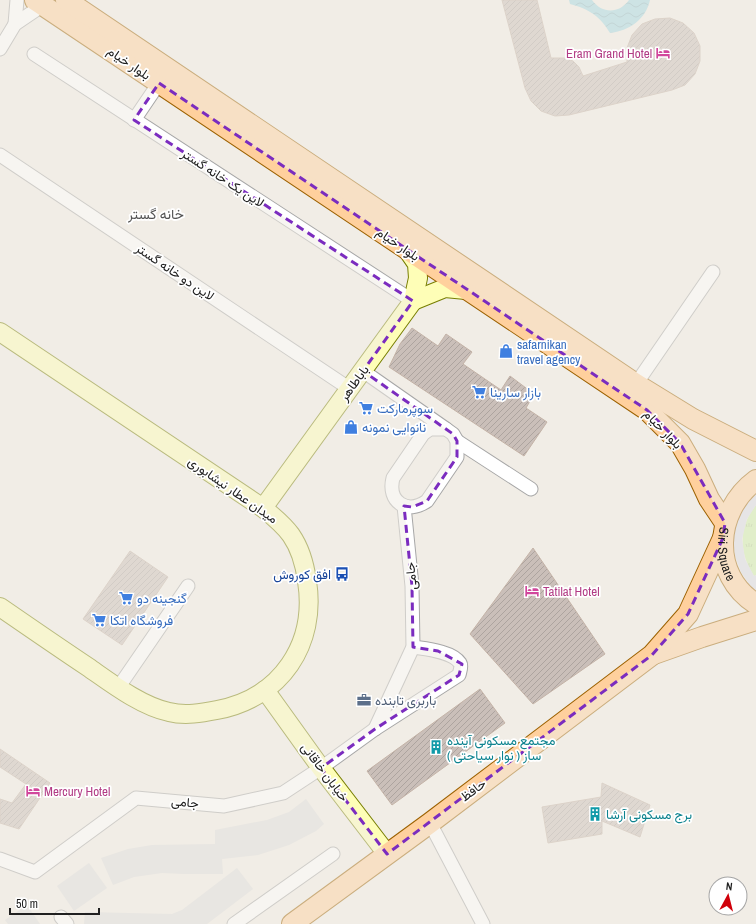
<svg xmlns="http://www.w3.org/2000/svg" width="756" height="924" font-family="'Archivo Narrow',Vazirmatn,sans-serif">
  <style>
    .residential { fill: #dedddd }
    .grass { fill: url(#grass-tufts) }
    .plaza { fill: #dadbe7 }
    .water { fill: url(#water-waves) }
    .building { fill: url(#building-hatch); stroke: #c4b3a7 }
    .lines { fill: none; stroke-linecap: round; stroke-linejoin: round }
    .street-casing { stroke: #a7a7a7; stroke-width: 15 }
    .secondary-casing { stroke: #777e00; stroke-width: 20 }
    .primary-casing { stroke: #9c6100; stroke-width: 22 }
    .street { stroke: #fff; stroke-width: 13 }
    .secondary { stroke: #fefeb7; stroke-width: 18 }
    .primary { stroke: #ffd09d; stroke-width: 20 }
    .marked { fill: none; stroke: #7b2cbf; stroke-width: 3; stroke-dasharray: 8 5; stroke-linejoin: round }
    .labels { text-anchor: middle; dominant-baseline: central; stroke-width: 3.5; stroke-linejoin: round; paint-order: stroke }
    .hotel-label { font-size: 13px; fill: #b23c85; stroke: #fff; text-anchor: start }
    .street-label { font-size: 13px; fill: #202020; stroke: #fff }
    .shop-label { font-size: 13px; fill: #366cbe; stroke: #fff; text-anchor: start }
    .transit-label { font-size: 13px; fill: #164399; stroke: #fff; text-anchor: end }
    .service-label { font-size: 13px; fill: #4e5e75; stroke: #fff; text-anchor: start }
    .culture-label { font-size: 13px; fill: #0d838f; stroke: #fff; text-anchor: start }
    .neighbourhood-label { font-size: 14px; fill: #535353; stroke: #fff }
  </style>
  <defs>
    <pattern id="grass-tufts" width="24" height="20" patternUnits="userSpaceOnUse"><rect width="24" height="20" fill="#cfefa9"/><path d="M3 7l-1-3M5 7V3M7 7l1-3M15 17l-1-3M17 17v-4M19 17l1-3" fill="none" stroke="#b1cd91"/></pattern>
    <pattern id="water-waves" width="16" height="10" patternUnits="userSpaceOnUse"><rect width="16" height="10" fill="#a3d7e2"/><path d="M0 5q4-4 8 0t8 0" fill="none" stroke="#8cb8c2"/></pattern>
    <pattern id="building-hatch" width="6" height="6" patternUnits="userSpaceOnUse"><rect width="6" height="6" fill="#cabfb9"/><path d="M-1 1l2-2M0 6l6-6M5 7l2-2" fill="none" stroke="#ada49f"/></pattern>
  </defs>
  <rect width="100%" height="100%" fill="#f1ede6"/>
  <g class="residential">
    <path d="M 306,799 L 324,824 L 316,831 L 289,845 L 258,855 L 222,859 L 223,874 L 184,874 L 162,873 L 134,877 L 113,885 L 101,858 L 128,849 L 152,845 L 215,844 L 215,830 L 267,820 L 289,812 Z"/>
    <path d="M 89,863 L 107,888 L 74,911 L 57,886 Z"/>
    <path d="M 237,868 L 253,889 L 207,924 L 84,924 L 85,912 L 172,914 L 182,910 Z"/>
    <path d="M 27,905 L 40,924 L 8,924 L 5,920 Z"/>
  </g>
  <path class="grass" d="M 756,505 L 756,575 L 754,576 C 739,553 738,527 756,505 Z"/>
  <path class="plaza" d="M 756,492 L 756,505 L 747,519 L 742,539 L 745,559 L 754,576 L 756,575 L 756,590 L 751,587 L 741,572 L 735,556 L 733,538 L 737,520 L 745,504 Z"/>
  <path class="water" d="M 569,0 L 592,0 C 602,14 619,14 629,0 L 650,0 C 646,19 629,31 610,33 C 600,16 589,9 570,4 Z"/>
  <g class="building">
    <path d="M 502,0 L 537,0 L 551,58 L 564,58 L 573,61 L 579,67 L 583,76 L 627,62 L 627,48 L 632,35 L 642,24 L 655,19 L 670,18 L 683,23 L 694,33 L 700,46 L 700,61 L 695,74 L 685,85 L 672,90 L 569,115 L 555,116 L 541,111 L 531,101 L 525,88 Z"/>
    <path d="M 412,328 L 438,346 L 446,334 L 472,352 L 463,364 L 501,390 L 510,376 L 534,394 L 526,408 L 547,422 L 524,456 L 389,367 L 400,344 Z"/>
    <path d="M 533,548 L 605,654 L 533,704 L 470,634 Z"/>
    <path d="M 130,551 L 168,577 L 122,645 L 83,619 Z"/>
    <path d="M 480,689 L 505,723 L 392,805 L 367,771 Z"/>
    <path d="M 0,749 L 50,783 L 19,829 L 0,823 L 0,799 L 12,803 L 26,784 L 0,767 Z"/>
    <path d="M 602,783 L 650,805 L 640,837 L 602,821 L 602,834 L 548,843 L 542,807 L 601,797 Z"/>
  </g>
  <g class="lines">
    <defs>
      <g id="street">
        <path d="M 15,24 L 17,0"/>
        <path d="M 0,49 L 15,24 L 43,5"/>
        <path d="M 34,54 L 413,301"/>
        <path d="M 134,120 L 159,83"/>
        <path d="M 0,155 L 350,389"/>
        <path d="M 363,371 L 446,429"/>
        <path d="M 636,384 L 713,272"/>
        <path d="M 430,429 L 446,429 L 453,434 L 457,441 L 457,457 L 427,501 C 407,515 387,502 393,478 L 423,434 Z"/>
        <path d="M 457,441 L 531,489"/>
        <path d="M 118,688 L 188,586"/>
        <path d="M 375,729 L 413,647 L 412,586 L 404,506"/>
        <path d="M 430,823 L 483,924"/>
        <path d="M 0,859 L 35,872 L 136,798 L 224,806 L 283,793 L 321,768 L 375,729 L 459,675 C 460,671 462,666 460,663 C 452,651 426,649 413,647"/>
        <path d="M 61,917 L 67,924"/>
        <path d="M 234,924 L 333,854"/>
      </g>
      <g id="secondary">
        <path d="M 413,301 L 445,288 L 466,290"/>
        <path d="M 0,332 L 263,508 C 273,516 283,524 291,535 C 300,548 305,566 307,581 C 317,644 281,698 217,710 C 202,713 185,716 169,712 C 141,706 111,683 88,667 C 58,647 29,627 0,607"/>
        <path d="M 263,508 L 413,301 L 418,278 L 417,264 L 408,251"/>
        <path d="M 265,690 L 321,768 L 387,854"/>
      </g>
      <g id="primary">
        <path d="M 35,0 L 647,410 L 680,443 L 695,469 L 709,499 L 725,523"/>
        <path d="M 66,0 L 636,384 L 693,419 L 756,451"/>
        <path id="s1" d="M 756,480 C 714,511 710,575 756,604"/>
        <path d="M 654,654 L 702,637 L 756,620"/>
        <path d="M 292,924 L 430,823 L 652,655 L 688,614 L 723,538"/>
      </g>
    </defs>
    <use href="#street" class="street-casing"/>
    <use href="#secondary" class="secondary-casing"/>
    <use href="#primary" class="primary-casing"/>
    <use href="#street" class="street"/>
    <use href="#secondary" class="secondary"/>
    <use href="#primary" class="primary"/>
  </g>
  <path d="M0 0H756V924H0ZM 159,83 L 647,410 L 680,443 L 725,523 L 723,538 L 688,614 L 652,655 L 387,854 L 321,768 L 375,729 L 459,675 L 462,664 L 438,651 L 413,647 L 412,586 L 404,506 L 412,507 L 427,501 L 457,457 L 457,441 L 453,434 L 363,371 L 413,301 L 134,120 Z" fill="#f1ede6" fill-opacity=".55" fill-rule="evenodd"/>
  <path class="marked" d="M 159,83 L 647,410 L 680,443 L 725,523 L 723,538 L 688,614 L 652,655 L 387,854 L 321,768 L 375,729 L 459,675 L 462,664 L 438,651 L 413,647 L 412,586 L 404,506 L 412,507 L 427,501 L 457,457 L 457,441 L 453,434 L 363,371 L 413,301 L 134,120 Z"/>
  <defs>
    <symbol id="hotel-bare" viewBox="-9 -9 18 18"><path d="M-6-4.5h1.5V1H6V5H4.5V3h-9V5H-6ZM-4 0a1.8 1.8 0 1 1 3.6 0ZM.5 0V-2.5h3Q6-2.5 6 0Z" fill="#d1479c" stroke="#fff" stroke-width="2.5" paint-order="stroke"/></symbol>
    <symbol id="shop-bare" viewBox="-9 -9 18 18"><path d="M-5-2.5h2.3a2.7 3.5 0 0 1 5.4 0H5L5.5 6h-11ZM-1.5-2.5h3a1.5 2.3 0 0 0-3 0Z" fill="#3f7fe0" stroke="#fff" stroke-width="2.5" paint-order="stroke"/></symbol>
    <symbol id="supermarket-bare" viewBox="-9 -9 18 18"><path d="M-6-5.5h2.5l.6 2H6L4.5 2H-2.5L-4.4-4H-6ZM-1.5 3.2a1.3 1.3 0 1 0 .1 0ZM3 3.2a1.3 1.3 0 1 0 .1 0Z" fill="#3f7fe0" stroke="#fff" stroke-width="2.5" paint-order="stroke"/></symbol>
    <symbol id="bus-bare" viewBox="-9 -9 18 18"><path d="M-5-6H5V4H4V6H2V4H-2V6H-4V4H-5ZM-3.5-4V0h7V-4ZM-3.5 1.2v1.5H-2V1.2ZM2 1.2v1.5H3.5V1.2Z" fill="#1a4fb4" stroke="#fff" stroke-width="2.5" paint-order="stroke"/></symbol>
    <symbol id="office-bare" viewBox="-9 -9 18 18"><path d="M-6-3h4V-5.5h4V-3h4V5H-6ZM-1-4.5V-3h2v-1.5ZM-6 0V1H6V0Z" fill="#5c6f8a" stroke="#fff" stroke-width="2.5" paint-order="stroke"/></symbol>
    <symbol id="building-bare" viewBox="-9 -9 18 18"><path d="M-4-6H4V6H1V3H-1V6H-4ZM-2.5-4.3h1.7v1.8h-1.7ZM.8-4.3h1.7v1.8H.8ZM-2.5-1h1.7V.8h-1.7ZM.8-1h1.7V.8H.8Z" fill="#0f9aa8" stroke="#fff" stroke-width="2.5" paint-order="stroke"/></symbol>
  </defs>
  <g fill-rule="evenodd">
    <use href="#hotel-bare" x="653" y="43" width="20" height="20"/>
    <use href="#shop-bare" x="496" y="341" width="20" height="20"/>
    <use href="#supermarket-bare" x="469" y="382" width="20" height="20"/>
    <use href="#supermarket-bare" x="356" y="398" width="20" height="20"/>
    <use href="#shop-bare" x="341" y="417" width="20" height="20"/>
    <use href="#bus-bare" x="332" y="564" width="20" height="20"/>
    <use href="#hotel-bare" x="522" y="581" width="20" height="20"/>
    <use href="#supermarket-bare" x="116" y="588" width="20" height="20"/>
    <use href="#supermarket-bare" x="89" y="610" width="20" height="20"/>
    <use href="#office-bare" x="354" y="690" width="20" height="20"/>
    <use href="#building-bare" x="426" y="737" width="20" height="20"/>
    <use href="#hotel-bare" x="23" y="781" width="20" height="20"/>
    <use href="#building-bare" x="585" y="804" width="20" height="20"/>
  </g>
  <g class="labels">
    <g class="hotel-label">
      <text x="652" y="53" text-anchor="end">Eram Grand Hotel</text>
      <text x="543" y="591">Tatilat Hotel</text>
      <text x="44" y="791">Mercury Hotel</text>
    </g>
    <g class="street-label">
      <text transform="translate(129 63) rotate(34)">بلوار خیام</text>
      <text transform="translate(223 178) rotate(33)">لاین یک خانه گستر</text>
      <text transform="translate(398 244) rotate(34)">بلوار خیام</text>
      <text transform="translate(175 272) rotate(34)">لاین دو خانه گستر</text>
      <text transform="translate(354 383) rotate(-54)">باباطاهر</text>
      <text transform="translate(663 429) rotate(46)">بلوار خیام</text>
      <text transform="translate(233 490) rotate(35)">میدان عطار نیشابوری</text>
      <text stroke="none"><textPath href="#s1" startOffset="85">Siri Square</textPath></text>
      <text transform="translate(411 576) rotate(-95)">جامی</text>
      <text transform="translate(325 772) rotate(53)">خیابان خاقانی</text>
      <text transform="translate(473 790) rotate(-37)">حافظ</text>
      <text transform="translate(185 802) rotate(5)">جامی</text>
    </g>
    <g class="shop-label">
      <text x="517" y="344">safarnikan<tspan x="517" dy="15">travel agency</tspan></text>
      <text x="490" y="392">بازار سارینا</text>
      <text x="377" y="408">سوپرمارکت</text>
      <text x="362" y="427">نانوایی نمونه</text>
      <text x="137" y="598">گنجینه دو</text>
      <text x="110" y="620">فروشگاه اتکا</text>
    </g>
    <g class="transit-label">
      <text x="331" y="574">افق کوروش</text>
    </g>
    <g class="service-label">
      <text x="375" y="700">باربری تابنده</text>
    </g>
    <g class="culture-label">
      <text x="447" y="740">مجتمع مسکونی آینده<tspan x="447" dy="15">ساز ( نوار سیاحتی )</tspan></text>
      <text x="606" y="814">برج مسکونی آرشا</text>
    </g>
    <g class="neighbourhood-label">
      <text x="156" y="214">خانه گستر</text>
    </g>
  </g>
  <g transform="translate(728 896) rotate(7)"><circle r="19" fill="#ffffff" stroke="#a6a6a6"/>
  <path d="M0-3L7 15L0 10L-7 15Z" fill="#d0000a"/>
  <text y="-6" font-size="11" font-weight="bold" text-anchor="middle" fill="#202020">N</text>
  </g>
  <path d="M10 908v6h89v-6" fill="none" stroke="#202020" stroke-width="2"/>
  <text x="16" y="908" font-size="12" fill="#202020" stroke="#ffffff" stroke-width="3" paint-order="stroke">50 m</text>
</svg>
